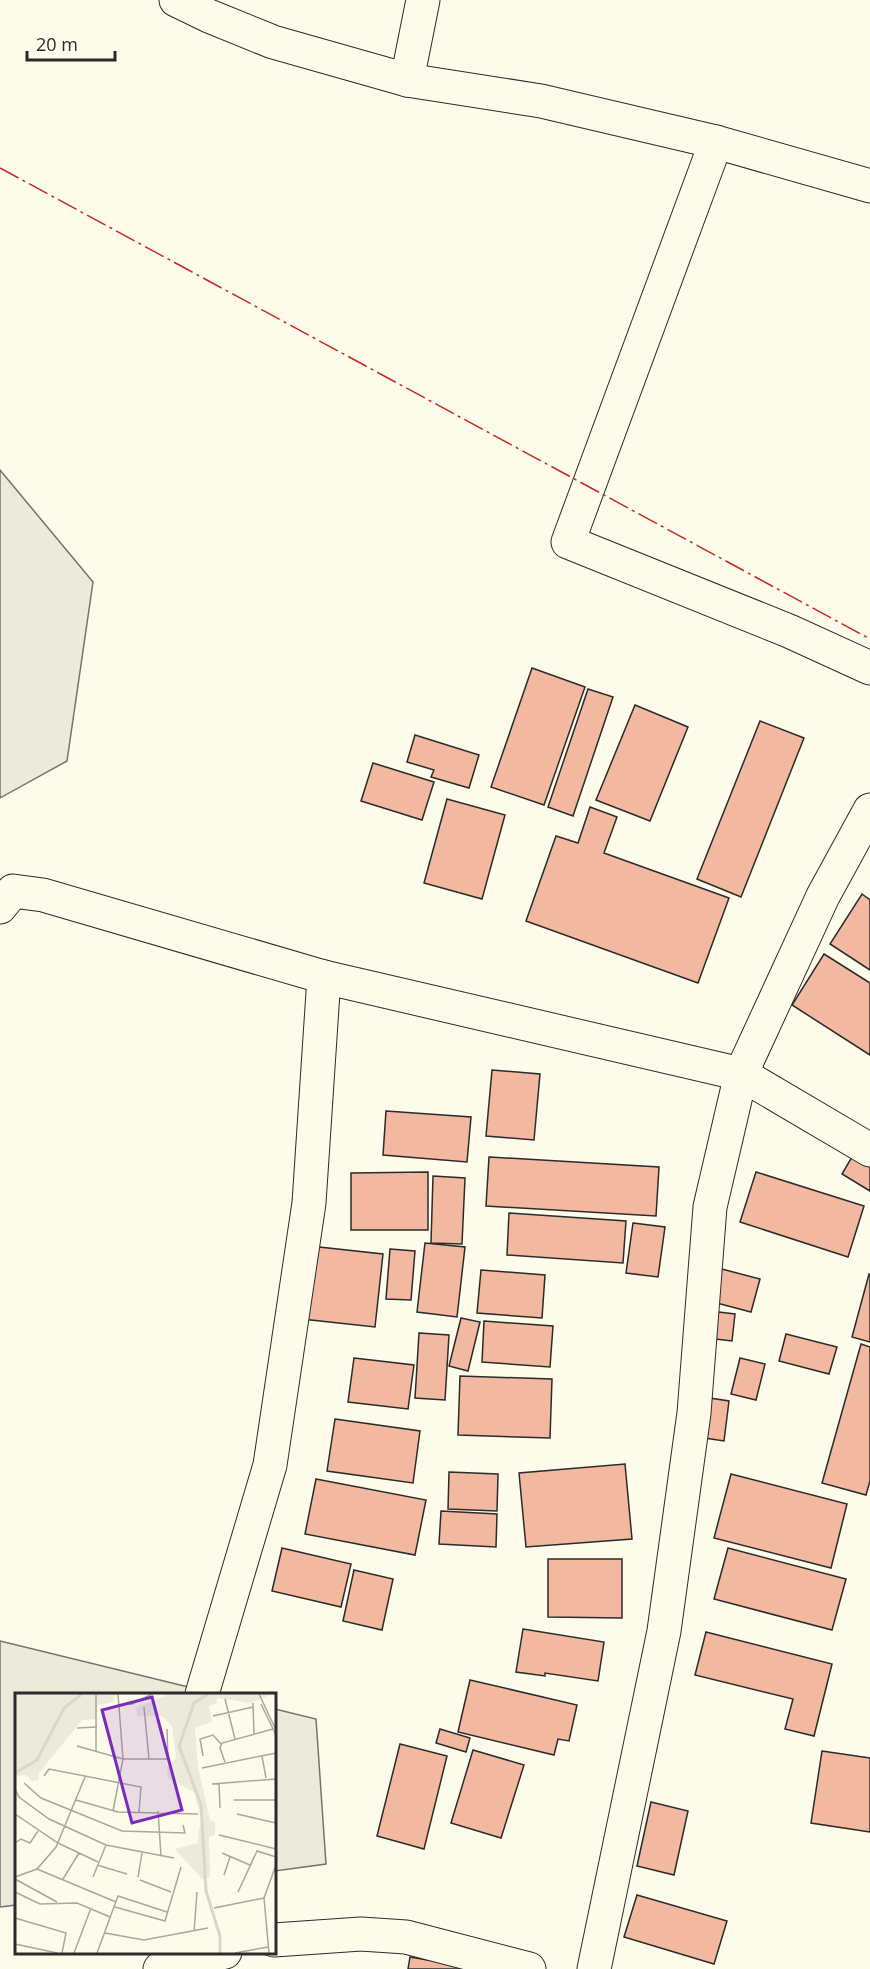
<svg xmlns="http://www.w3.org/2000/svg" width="870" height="1969" font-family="'Open Sans',sans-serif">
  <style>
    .green { fill: #ecebdb; stroke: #74746e; stroke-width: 1.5 }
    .building { fill: #f2b8a0; stroke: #2b2b2b; stroke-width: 1.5 }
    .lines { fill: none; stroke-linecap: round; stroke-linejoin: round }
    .minor-casing { stroke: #2b2b2b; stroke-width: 35 }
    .minor { stroke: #fdfbea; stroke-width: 33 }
    .power { stroke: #c62828; stroke-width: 1.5; stroke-dasharray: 21 4.5 3 4.5; stroke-linecap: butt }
    .inset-river { fill: none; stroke: #d8d7c9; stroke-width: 3 }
    .inset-road { fill: none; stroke: #a9a89e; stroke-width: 1.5 }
    .view { fill: #7b2cbf; fill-opacity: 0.15; stroke: #7b2cbf; stroke-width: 3 }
    .inset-edge { fill: none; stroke: #2b2b2b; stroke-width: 3 }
  </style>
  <rect width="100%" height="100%" fill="#fdfbea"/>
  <g class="green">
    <path d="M 0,470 L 93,582 L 67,761 L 0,798 Z"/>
    <path d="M 0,1641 L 217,1694 L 16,1694 L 16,1905 L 0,1907 Z"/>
    <path d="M 275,1709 L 316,1719 L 326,1864 L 275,1871 Z"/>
  </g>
  <g class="building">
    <path d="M 532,668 L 585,687 L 544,805 L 491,787 Z"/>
    <path d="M 588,689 L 613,697 L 573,816 L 548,807 Z"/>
    <path d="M 635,705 L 688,727 L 650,821 L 596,800 Z"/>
    <path d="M 760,721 L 804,738 L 741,897 L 697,879 Z"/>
    <path d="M 415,735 L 479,755 L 469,788 L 431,777 L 434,770 L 407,762 Z"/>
    <path d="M 373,763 L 434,782 L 422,820 L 361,801 Z"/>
    <path d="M 447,799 L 505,815 L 482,899 L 424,883 Z"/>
    <path d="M 590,807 L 617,817 L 604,853 L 729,898 L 698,983 L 526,921 L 556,836 L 578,843 Z"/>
    <path d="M 862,894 L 870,900 L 870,970 L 830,944 Z"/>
    <path d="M 824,954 L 870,983 L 870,1055 L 792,1005 Z"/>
    <path d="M 492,1070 L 540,1074 L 534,1140 L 486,1136 Z"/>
    <path d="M 386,1111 L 471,1117 L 467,1162 L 383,1155 Z"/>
    <path d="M 856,1150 L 870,1159 L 870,1191 L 842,1174 Z"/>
    <path d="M 489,1157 L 659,1167 L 656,1216 L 486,1206 Z"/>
    <path d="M 428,1172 L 428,1230 L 351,1230 L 351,1173 Z"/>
    <path d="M 756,1172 L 864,1206 L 848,1257 L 740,1222 Z"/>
    <path d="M 433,1176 L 465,1178 L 462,1244 L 431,1243 Z"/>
    <path d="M 509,1213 L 626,1221 L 623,1263 L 507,1255 Z"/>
    <path d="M 633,1223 L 665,1227 L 658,1277 L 626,1273 Z"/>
    <path d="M 425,1243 L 465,1247 L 457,1317 L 417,1312 Z"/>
    <path d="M 310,1246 L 383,1254 L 375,1327 L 302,1319 Z"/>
    <path d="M 390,1249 L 415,1251 L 411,1300 L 386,1299 Z"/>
    <path d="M 718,1268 L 760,1279 L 751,1312 L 709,1301 Z"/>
    <path d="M 481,1270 L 545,1275 L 542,1318 L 477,1313 Z"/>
    <path d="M 869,1274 L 870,1274 L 870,1342 L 852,1337 Z"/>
    <path d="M 710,1311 L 735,1314 L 732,1341 L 707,1338 Z"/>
    <path d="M 461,1318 L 480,1322 L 468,1371 L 449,1366 Z"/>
    <path d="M 484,1321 L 553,1326 L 550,1367 L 482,1362 Z"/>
    <path d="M 419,1333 L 449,1335 L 445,1400 L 415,1398 Z"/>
    <path d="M 786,1334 L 837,1347 L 829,1374 L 779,1361 Z"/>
    <path d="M 861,1344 L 870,1347 L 870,1481 L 866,1495 L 822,1483 Z"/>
    <path d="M 354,1358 L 414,1365 L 408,1409 L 348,1402 Z"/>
    <path d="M 740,1358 L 765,1364 L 756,1400 L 731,1394 Z"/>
    <path d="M 460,1376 L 552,1379 L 550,1438 L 458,1435 Z"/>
    <path d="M 703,1397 L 729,1401 L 724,1441 L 698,1437 Z"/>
    <path d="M 335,1419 L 420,1431 L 413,1483 L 327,1471 Z"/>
    <path d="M 625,1464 L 632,1539 L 526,1547 L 519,1473 Z"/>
    <path d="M 449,1472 L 498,1474 L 497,1511 L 448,1509 Z"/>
    <path d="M 731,1474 L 847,1504 L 831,1568 L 714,1538 Z"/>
    <path d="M 316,1479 L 426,1500 L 415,1555 L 305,1534 Z"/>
    <path d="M 441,1511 L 497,1514 L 496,1547 L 439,1544 Z"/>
    <path d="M 282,1548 L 351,1564 L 341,1607 L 272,1591 Z"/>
    <path d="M 728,1548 L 846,1579 L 832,1630 L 714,1599 Z"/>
    <path d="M 548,1559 L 622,1559 L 622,1618 L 548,1617 Z"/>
    <path d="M 354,1570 L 393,1579 L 382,1630 L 343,1621 Z"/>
    <path d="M 523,1629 L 604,1642 L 598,1681 L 545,1673 L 545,1676 L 516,1672 Z"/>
    <path d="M 706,1632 L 832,1664 L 814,1736 L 785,1729 L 793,1699 L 695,1675 Z"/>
    <path d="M 470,1680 L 577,1705 L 569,1741 L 558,1739 L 554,1755 L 458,1732 Z"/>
    <path d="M 440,1729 L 470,1738 L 466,1752 L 436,1743 Z"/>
    <path d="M 400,1744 L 447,1756 L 424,1849 L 377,1836 Z"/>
    <path d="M 473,1750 L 524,1765 L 501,1838 L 451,1823 Z"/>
    <path d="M 822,1751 L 870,1758 L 870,1832 L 811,1823 Z"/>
    <path d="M 651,1802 L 688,1811 L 674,1875 L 637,1866 Z"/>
    <path d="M 637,1895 L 727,1921 L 714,1964 L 624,1937 Z"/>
    <path d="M 410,1957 L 480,1969 L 408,1969 Z"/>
  </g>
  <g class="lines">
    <defs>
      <g id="minor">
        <path d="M 176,0 L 209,16 L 273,42 L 407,80 L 541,101 L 716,142 L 870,186"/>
        <path d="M 407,80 L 423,0"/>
        <path d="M 716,142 L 568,542 L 789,631 L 870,668"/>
        <path d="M 0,907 L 13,891 L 43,895 L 324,977 L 741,1074 L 870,1150"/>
        <path d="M 202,1694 L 270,1465 L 309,1203 L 324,977"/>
        <path d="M 274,1940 L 361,1934 L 406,1937 L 529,1969"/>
        <path d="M 160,1969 L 225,1952"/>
        <path d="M 594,1969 L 664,1631 L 694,1413 L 710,1207 L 741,1074 L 823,896 L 870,810"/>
      </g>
    </defs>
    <use href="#minor" class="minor-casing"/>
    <use href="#minor" class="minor"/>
    <path class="power" d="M 0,168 L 870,639"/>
  </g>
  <g transform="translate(15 1693)">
    <rect width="261" height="261" fill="#fdfbea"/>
    <path d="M 0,1 L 101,1 L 98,9 L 83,12 L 81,26 L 67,27 L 24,80 L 24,86 L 17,89 L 12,82 L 0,83 ZM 154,1 L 261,1 L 261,4 L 259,1 L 235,10 L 202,5 L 202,10 L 194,13 L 197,29 L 180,35 L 183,74 L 195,127 L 200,129 L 200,142 L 194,144 L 195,184 L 187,186 L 160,156 L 183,150 L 184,135 L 188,132 L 179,99 L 153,85 L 152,74 L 161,65 L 157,33 L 147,23 L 123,23 L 120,15 Z" fill="#ecebdb"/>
    <path class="inset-river" d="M 193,1 L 179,10 L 164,53 L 186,112 L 191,198 L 205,243 L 205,260M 0,80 L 22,67 L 49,15 L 67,1"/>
    <path class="inset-road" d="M 244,1 L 261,37M 81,2 L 81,59M 210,6 L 220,46M 238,10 L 239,42M 246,11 L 261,42M 103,12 L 117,11 L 137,1M 129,14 L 134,66M 198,23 L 238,14M 62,35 L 82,34M 62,53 L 108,66 L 153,66 L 152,36M 188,63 L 185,46 L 198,42 L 206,51M 247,63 L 251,85M 210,69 L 205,55 L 207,50 L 258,36M 187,75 L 261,60M 29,83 L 34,76 L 126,94 L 124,119M 9,90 L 26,105 L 107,138 L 170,140 L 168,132M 204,90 L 205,115M 197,91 L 261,86M 0,96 L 4,104 L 34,126 L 91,152 L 159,165M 61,107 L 103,119 L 183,121M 219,107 L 261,107M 98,118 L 108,66 L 103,1M 143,118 L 146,163M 0,121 L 43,150 L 83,169M 222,121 L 261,130M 204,142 L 261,156M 0,150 L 6,146 L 15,150 L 23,138M 207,160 L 235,172M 82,172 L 112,181M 22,176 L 101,209M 209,182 L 215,164M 0,184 L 22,176 L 41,154 L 70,84M 78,184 L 91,152M 123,184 L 127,160M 0,186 L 42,209M 48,186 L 64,160M 125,187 L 156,199M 0,199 L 25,211 L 62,210 L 95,224M 223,199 L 242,158 L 261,164M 100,214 L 150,228 L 166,174M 199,215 L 249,205M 0,225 L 51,240 L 47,260M 179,239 L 182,199M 90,240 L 129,247 L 193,235M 0,251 L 42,260M 59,260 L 76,215M 82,260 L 103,203 L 152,219M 220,260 L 253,254M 254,260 L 249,205 L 261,172"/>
    <path class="view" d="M 137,4 L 167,117 L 117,130 L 87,17 Z"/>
    <rect width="261" height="261" class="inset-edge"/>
  </g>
  <path d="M27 51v9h88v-9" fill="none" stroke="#2b2b2b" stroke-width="3"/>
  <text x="36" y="51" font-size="18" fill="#2b2b2b" stroke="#fdfbea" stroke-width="4.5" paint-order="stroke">20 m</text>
</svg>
